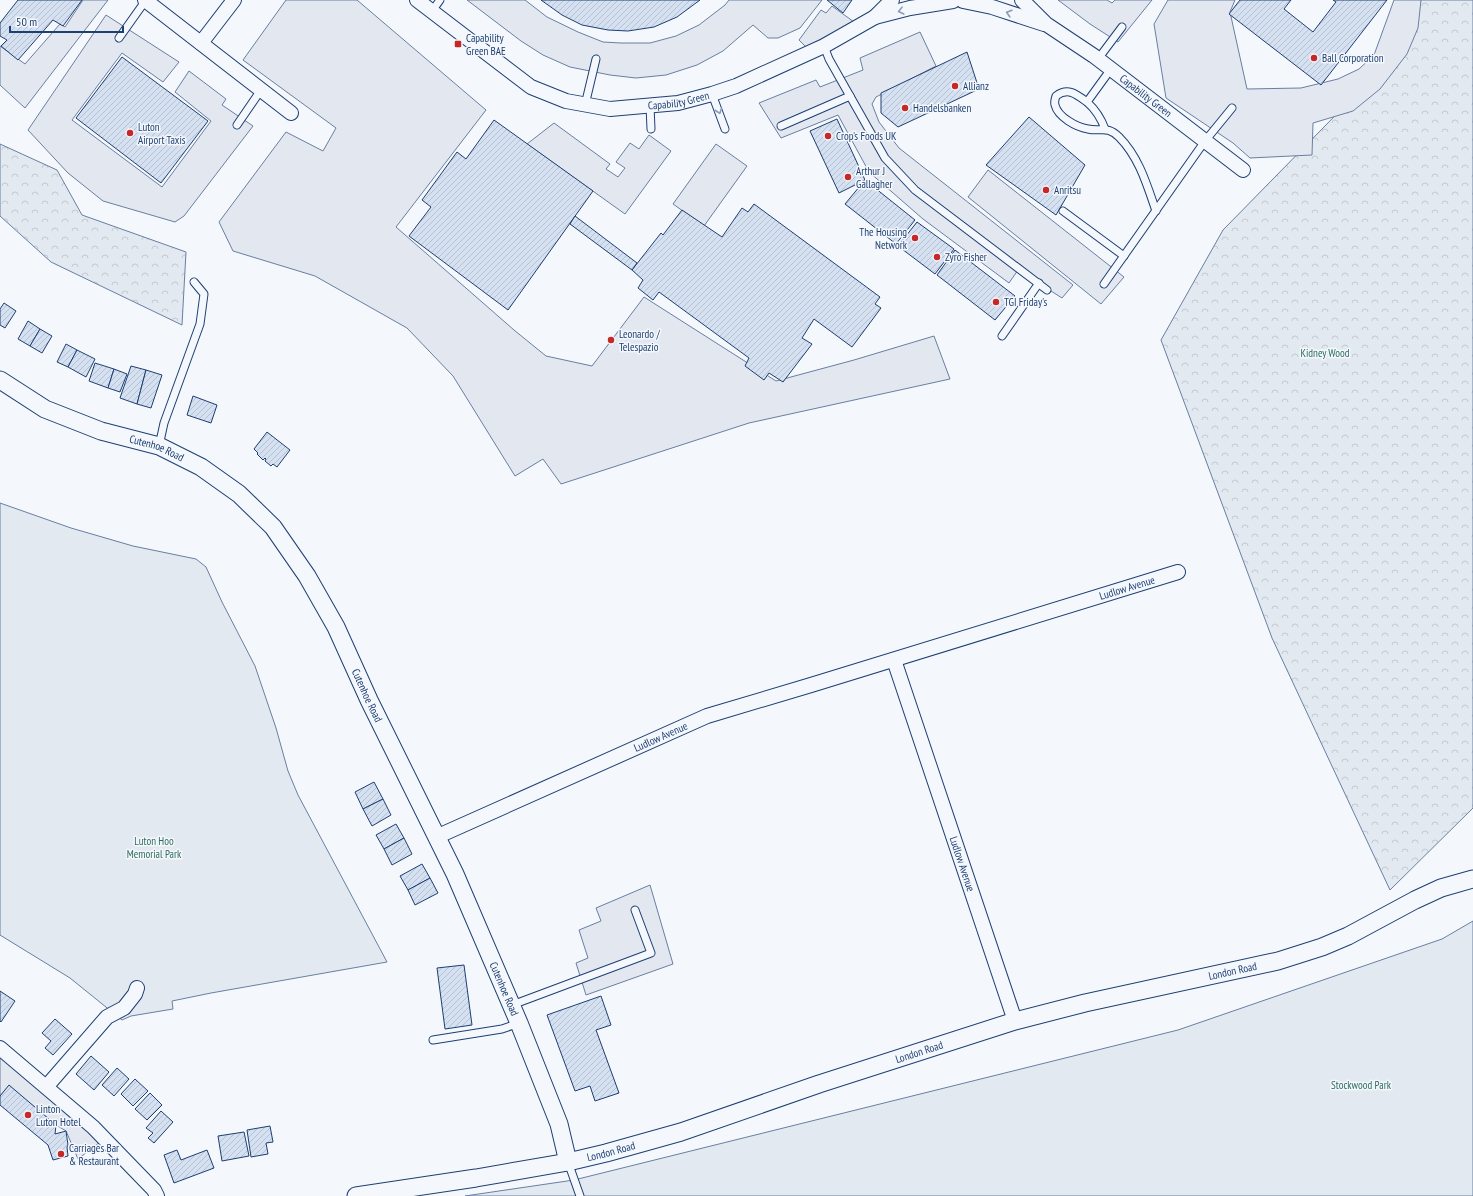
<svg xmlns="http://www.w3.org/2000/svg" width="1473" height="1196" font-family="'PT Sans Narrow',sans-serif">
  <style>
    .forest { fill: url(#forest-crowns); stroke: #687fa3 }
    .green { fill: #e3e9f0; stroke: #687fa3 }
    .parking { fill: #e3e8f0; stroke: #687fa3 }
    .building { fill: url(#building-hatch); stroke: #1d3f73 }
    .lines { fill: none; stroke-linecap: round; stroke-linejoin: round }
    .service-casing { stroke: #1d3f73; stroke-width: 9 }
    .minor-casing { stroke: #1d3f73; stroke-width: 16 }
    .tertiary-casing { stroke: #1d3f73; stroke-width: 19 }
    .service { stroke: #f4f7fb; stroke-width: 7 }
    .minor { stroke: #f4f7fb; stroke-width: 14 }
    .tertiary { stroke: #f4f7fb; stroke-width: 17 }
    .oneway { stroke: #889bb7 }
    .poi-dot { fill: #c62828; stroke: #f4f7fb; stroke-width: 1.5 }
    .labels { text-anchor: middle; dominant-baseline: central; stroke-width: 3; stroke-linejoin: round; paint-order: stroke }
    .poi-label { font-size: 11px; fill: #1d3f73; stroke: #f4f7fb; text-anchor: start }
    .street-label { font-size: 11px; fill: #1d3f73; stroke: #f4f7fb }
    .park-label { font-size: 11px; fill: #2c6c60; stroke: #f4f7fb }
  </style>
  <defs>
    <pattern id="forest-crowns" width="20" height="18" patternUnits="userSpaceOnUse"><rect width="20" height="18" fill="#e3e9f0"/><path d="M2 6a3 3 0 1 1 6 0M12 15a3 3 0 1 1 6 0" fill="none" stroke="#c2c9d1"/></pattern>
    <pattern id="building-hatch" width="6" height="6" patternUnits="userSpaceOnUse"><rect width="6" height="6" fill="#d5e0f0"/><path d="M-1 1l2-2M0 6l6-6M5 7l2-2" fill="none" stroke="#b6c1d1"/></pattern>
  </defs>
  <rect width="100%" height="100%" fill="#f4f7fb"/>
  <g class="forest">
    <path d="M 1419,0 L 1473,0 L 1473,808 L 1390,890 L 1272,638 L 1161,340 L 1223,230 L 1373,77 Z"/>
    <path d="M 0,144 L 57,170 L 82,215 L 186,252 L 182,325 L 51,262 L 0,216 Z"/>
  </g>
  <g class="green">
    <path d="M 0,503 L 71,528 L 133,546 L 196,559 L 206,567 L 222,602 L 255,666 L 276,728 L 288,771 L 298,795 L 387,962 L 211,993 L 172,1001 L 173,1009 L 131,1016 L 122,1020 L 70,978 L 0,935 Z"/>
    <path d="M 1473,921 L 1473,1196 L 465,1196 L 574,1180 L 1178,1030 L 1442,939 Z"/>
  </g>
  <g class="parking">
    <path d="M 83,0 L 108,0 L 25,108 L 0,85 L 0,46 L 25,64 L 60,24 L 65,27 Z"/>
    <path d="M 286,0 L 357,0 L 486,110 L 396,227 L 514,330 L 546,356 L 592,366 L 644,297 L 776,381 L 854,360 L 934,336 L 950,379 L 749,423 L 561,484 L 543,459 L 515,476 L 453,376 L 407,328 L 315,276 L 233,251 L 219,222 L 286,132 L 323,151 L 336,128 L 243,60 Z"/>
    <path d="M 467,0 L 525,0 L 547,17 L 578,32 L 603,42 L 621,43 L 650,43 L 676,36 L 699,25 L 725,5 L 729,0 L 822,0 L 800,28 L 778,38 L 768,38 L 753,25 L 723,51 L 697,65 L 666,75 L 636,78 L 610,75 L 570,67 L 543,55 L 521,41 Z"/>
    <path d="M 1058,0 L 1107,0 L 1112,3 L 1115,0 L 1152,0 L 1118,42 L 1090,24 Z"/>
    <path d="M 1168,0 L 1235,0 L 1230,12 L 1247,89 L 1301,88 L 1338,79 L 1359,69 L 1374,55 L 1394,0 L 1421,0 L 1418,28 L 1407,54 L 1380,89 L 1353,111 L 1313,123 L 1312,155 L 1250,158 L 1233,143 L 1166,98 L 1154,24 Z"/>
    <path d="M 832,6 L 854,22 L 806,47 L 799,40 L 821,10 L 826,13 Z"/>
    <path d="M 106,15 L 179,62 L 163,82 L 122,53 L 72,120 L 162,187 L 211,121 L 175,92 L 189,71 L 226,99 L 222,105 L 253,126 L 184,216 L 175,222 L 103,201 L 68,173 L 28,130 Z"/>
    <path d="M 920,32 L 936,66 L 876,97 L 872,104 L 879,122 L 899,148 L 1073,285 L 1062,298 L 1018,270 L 1009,283 L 923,219 L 869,172 L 838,115 L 781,138 L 759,103 L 816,80 L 820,87 L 863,70 L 860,58 Z"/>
    <path d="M 554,123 L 610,164 L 606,169 L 618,177 L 625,168 L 616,162 L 630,143 L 639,149 L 649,135 L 671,151 L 625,214 L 527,144 Z"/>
    <path d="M 716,144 L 747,166 L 704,226 L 673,204 Z"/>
    <path d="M 988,170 L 1124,277 L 1101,304 L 968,197 Z"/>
    <path d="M 650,885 L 673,964 L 586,995 L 576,963 L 588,958 L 579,930 L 601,921 L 596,908 Z"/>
    <path d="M 0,1055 L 100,1142 L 78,1159 L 66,1131 L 56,1125 L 9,1086 L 0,1096 Z"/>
  </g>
  <g class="building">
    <path d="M 18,0 L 82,0 L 63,26 L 53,20 L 18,60 L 1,46 L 7,40 L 0,36 L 0,23 Z"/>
    <path d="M 541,0 L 700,0 L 677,17 L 654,27 L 628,31 L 608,30 L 582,25 L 562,15 Z"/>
    <path d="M 827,0 L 852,0 L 843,13 Z"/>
    <path d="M 1240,0 L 1291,0 L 1284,9 L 1313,32 L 1336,2 L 1333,0 L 1387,0 L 1321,85 L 1229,14 Z"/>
    <path d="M 967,52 L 979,89 L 898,127 L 881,113 L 881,93 Z"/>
    <path d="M 122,57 L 208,121 L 161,183 L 76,118 Z"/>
    <path d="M 1029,117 L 1085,165 L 1056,215 L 986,165 Z"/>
    <path d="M 837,119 L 865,180 L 839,193 L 810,131 Z"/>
    <path d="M 494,120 L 593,191 L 508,310 L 409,236 L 431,207 L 422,200 L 457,152 L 466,159 Z"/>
    <path d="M 865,180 L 915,220 L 896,244 L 845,204 Z"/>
    <path d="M 754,204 L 880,297 L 875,304 L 881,308 L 852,347 L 814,319 L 802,338 L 812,344 L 783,382 L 769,373 L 764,380 L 745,366 L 749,358 L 659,292 L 653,300 L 638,288 L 643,280 L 632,270 L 661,233 L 663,235 L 682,210 L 722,237 L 742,208 L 748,212 Z"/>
    <path d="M 575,216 L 637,263 L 632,270 L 570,224 Z"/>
    <path d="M 917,222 L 954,249 L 935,274 L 898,246 Z"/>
    <path d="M 955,250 L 1015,296 L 995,320 L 937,275 Z"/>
    <path d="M 4,303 L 16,311 L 5,328 L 0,325 L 0,309 Z"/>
    <path d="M 28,321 L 40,329 L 30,346 L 18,339 Z"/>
    <path d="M 40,329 L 52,336 L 42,353 L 30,346 Z"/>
    <path d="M 66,344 L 77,350 L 68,367 L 57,362 Z"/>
    <path d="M 77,350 L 95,359 L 86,377 L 68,367 Z"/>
    <path d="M 95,363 L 114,369 L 108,388 L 89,381 Z"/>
    <path d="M 131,366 L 146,370 L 137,404 L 120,398 Z"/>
    <path d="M 114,369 L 127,374 L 120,392 L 108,388 Z"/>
    <path d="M 146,370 L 162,375 L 151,408 L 137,404 Z"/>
    <path d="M 193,396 L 217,405 L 211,423 L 187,415 Z"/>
    <path d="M 267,432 L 290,450 L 277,467 L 273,464 L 271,466 L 265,461 L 266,459 L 265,458 L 263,460 L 257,454 L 258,453 L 254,449 Z"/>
    <path d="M 374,782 L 383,799 L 363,809 L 355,792 Z"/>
    <path d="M 383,799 L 391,815 L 372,826 L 363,809 Z"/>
    <path d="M 396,824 L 404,838 L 384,849 L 376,835 Z"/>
    <path d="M 404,838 L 412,854 L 392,865 L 384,849 Z"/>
    <path d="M 422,864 L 430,878 L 408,890 L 400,876 Z"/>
    <path d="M 430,878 L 438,893 L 415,905 L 408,890 Z"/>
    <path d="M 464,965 L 472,1025 L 445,1029 L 437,968 Z"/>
    <path d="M 0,991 L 15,1001 L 1,1022 L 0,1021 Z"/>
    <path d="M 601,996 L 611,1025 L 596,1030 L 619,1093 L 595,1101 L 590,1086 L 575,1091 L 547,1015 Z"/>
    <path d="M 55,1019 L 72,1034 L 53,1055 L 45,1048 L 51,1041 L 42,1033 Z"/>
    <path d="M 91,1056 L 109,1072 L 94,1090 L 76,1074 Z"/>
    <path d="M 117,1068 L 129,1079 L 114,1096 L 102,1085 Z"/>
    <path d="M 135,1079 L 148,1091 L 133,1106 L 121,1094 Z"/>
    <path d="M 9,1085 L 56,1125 L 55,1134 L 66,1131 L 68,1145 L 67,1147 L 68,1156 L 53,1160 L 48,1145 L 0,1105 L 0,1096 Z"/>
    <path d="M 150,1093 L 162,1105 L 147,1120 L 135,1109 Z"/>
    <path d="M 161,1111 L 173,1122 L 154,1143 L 148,1138 L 153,1133 L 146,1128 Z"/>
    <path d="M 270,1126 L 273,1142 L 266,1143 L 268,1154 L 251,1157 L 247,1130 Z"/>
    <path d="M 244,1132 L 249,1156 L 222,1161 L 218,1136 Z"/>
    <path d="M 177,1150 L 181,1160 L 207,1150 L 214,1168 L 174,1183 L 164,1155 Z"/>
  </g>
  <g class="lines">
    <defs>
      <g id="service">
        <path d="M 432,11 L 440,0"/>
        <path d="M 119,38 L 146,0"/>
        <path d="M 824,46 L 829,59 L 885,158 L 915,190 L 1047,290"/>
        <path d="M 1098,59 L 1122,27"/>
        <path d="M 1111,69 L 1087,102 C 1076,94 1068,87 1056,96 C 1055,99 1054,102 1055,105 C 1058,117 1076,127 1088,129 C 1101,132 1107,125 1119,137 C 1139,157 1147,185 1156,211"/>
        <path d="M 712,94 L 725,129"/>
        <path d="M 1087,102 C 1096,110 1101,118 1105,129"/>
        <path d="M 585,105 L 596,59"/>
        <path d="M 650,106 L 651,129"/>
        <path d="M 237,125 L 261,90"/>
        <path d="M 781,126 L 850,96"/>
        <path d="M 1063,211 L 1124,256"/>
        <path d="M 1104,284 L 1205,141 L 1232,108"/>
        <path d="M 1002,336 L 1039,283"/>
        <path d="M 159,446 L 164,423 L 200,324 L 204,294 L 194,282"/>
        <path d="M 512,1005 L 651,953 L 635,910"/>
        <path d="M 433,1040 L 502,1029 L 519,1023"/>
        <path d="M 568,1162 L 580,1196"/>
      </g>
      <g id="minor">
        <path d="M 145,0 L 291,113"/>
        <path id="s1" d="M 417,0 L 531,87 L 566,101 L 610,109 L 678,103 L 712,94 L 736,86 L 824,46 L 875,17 L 910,8 L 953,1"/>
        <path id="s2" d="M 1022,0 L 1046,24 L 1094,56 L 1243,170"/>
        <path d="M 963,1 L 992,7 L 1044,24"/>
        <path d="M 875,17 L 892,0"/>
        <path d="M 201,43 L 234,0"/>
        <path id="s3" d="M 894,660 L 1015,1021"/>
        <path id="s4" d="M 436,837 L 707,716 L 811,685 L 1178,572"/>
        <path d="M 0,1048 L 93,1127 L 154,1190 L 157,1196"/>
        <path d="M 47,1086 L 107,1017 L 124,1008 L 135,994 L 137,988"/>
      </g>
      <g id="tertiary">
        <path id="s5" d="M 0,380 L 45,409 L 101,431 L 159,446 L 201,467 L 239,494 L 273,527 L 307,576 L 336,627 L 369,700 L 455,874 L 519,1023 L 559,1124 L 568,1162"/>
        <path id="s6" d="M 356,1196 L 476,1178 L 568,1162 L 606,1153 L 681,1132 L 819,1084 L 1015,1021 L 1085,1003 L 1278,961 L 1322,947 L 1348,936 L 1415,900 L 1441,888 L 1473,879"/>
      </g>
    </defs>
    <use href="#service" class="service-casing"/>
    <use href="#minor" class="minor-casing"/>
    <use href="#tertiary" class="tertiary-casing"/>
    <use href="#service" class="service"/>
    <use href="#minor" class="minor"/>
    <use href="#tertiary" class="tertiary"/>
  </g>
  <defs><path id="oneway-chevron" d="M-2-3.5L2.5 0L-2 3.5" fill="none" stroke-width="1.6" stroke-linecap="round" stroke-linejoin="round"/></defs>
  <g class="oneway">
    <use href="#oneway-chevron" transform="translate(901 11) rotate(166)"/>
    <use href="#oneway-chevron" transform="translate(1009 13) rotate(-163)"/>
    <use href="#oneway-chevron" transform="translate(719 111) rotate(71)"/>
  </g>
  <g class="poi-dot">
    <rect x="454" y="40" width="8" height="8" rx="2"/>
    <circle cx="1314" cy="58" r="4"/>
    <circle cx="955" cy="86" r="4"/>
    <circle cx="905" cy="108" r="4"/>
    <circle cx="130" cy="133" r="4"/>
    <circle cx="828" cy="136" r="4"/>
    <circle cx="848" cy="177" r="4"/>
    <circle cx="1046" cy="190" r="4"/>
    <circle cx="915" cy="238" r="4"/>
    <circle cx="937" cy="257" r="4"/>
    <circle cx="996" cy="302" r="4"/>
    <circle cx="611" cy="340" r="4"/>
    <circle cx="28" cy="1115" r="4"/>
    <circle cx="61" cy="1154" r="4"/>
  </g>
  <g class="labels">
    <g class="poi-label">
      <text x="466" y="38">Capability<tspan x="466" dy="13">Green BAE</tspan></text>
      <text x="1322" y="58">Ball Corporation</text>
      <text x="963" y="86">Allianz</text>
      <text x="913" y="108">Handelsbanken</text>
      <text x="138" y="127">Luton<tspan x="138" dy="13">Airport Taxis</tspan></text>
      <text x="836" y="136">Crop's Foods UK</text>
      <text x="856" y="171">Arthur J<tspan x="856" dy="13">Gallagher</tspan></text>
      <text x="1054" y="190">Anritsu</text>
      <text x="907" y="232" text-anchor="end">The Housing<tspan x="907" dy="13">Network</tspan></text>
      <text x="945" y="257">Zyro Fisher</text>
      <text x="1004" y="302">TGI Friday's</text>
      <text x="619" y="334">Leonardo /<tspan x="619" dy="13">Telespazio</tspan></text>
      <text x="36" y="1109">Linton<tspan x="36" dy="13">Luton Hotel</tspan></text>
      <text x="69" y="1148">Carriages Bar<tspan x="69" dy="13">&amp; Restaurant</tspan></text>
    </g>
    <g class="street-label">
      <text stroke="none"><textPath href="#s2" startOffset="157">Capability Green</textPath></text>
      <text stroke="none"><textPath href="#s1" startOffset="295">Capability Green</textPath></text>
      <text stroke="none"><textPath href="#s5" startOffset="172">Cutenhoe Road</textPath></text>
      <text stroke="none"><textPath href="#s4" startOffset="736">Ludlow Avenue</textPath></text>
      <text stroke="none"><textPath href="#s5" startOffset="508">Cutenhoe Road</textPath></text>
      <text stroke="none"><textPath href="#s4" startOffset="246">Ludlow Avenue</textPath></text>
      <text stroke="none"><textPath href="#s3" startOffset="215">Ludlow Avenue</textPath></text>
      <text stroke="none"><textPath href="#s6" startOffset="907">London Road</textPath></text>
      <text stroke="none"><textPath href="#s5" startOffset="832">Cutenhoe Road</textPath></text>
      <text stroke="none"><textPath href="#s6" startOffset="583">London Road</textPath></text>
      <text stroke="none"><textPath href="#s6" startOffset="259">London Road</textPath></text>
    </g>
    <g class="park-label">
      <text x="1325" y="353">Kidney Wood</text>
      <text x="154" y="841">Luton Hoo<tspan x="154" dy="13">Memorial Park</tspan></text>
      <text x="1361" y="1085">Stockwood Park</text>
    </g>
  </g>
  <path d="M10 26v6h113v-6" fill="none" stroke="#1d3f73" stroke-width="2"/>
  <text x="16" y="26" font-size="12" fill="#1d3f73" stroke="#f4f7fb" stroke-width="3" paint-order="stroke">50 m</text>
</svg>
